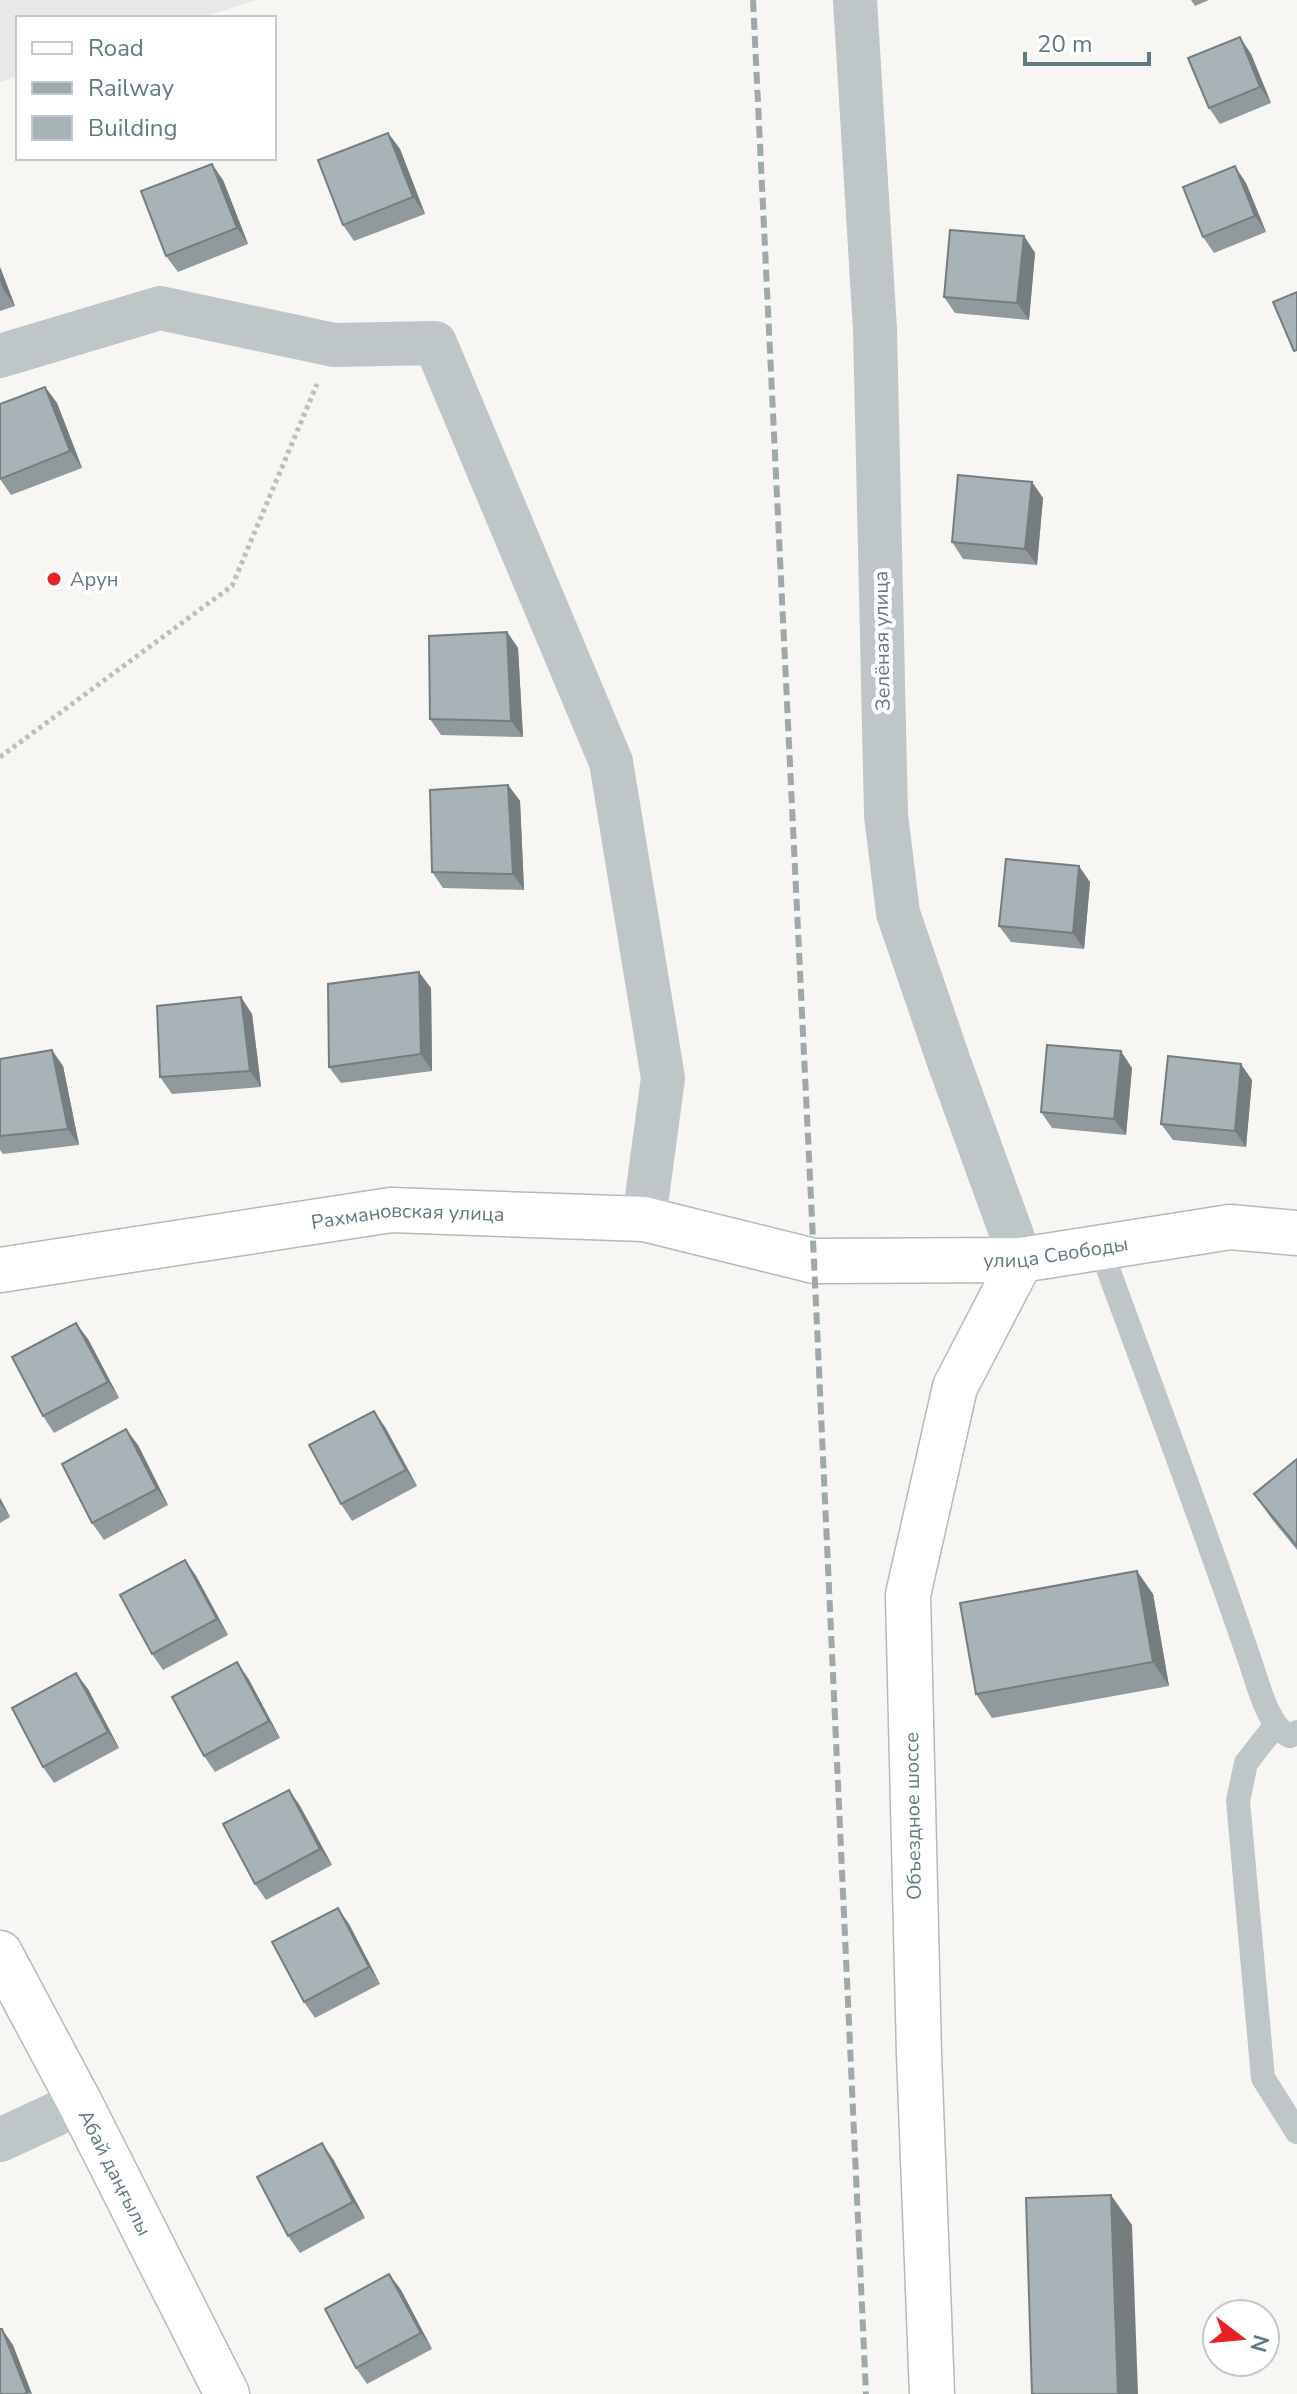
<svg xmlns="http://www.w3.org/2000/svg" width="1297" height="2394" font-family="'Nunito Sans',sans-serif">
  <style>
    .built { fill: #e8e8e7 }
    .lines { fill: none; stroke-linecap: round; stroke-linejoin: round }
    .secondary-casing { stroke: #b2babd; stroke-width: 47 }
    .path { stroke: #b9bebf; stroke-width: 5; stroke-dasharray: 4 4; stroke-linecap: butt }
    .lane { stroke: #bfc6c8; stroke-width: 24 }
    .street { stroke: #bfc6c8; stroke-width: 44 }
    .secondary { stroke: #fff; stroke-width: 44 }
    .rail { stroke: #9ea9ac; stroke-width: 6; stroke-dasharray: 12 6; stroke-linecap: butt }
    .wall { fill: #909a9d }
    .shaded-wall { fill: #757d7f }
    .building { fill: #a7b3b6; stroke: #757d7f; stroke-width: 2 }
    .poi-dot { fill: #e92124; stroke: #fff; stroke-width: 3 }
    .labels { text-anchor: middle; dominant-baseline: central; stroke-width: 8; stroke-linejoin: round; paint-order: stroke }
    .poi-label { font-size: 20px; fill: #617a80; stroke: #fff; text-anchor: start }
    .street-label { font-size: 20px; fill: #617a80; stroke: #fff }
  </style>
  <rect width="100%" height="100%" fill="#f7f6f3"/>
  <path class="built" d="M 0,0 L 257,0 L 200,18 L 18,18 L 18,76 L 0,82 Z"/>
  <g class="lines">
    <defs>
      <g id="secondary">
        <path id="s1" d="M 0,1270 L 391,1210 L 644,1219 L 814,1261 L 1021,1260 L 1230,1227 L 1297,1233"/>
        <path id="s2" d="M 0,1953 L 80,2103 L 227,2394"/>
        <path d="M 932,2394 L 919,2054 L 908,1595 L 955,1387 L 1021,1260"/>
      </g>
    </defs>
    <use href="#secondary" class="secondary-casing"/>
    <path class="path" d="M 0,757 L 232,586 L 317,384"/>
    <g class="lane">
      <path d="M 1100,1247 C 1150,1384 1202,1520 1249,1658 C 1257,1680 1268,1729 1290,1736 L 1297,1732"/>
      <path d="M 1275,1726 L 1246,1763 L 1238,1801 L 1263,2078 L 1297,2132"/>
    </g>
    <g class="street">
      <path d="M 855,0 L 875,330 L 886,815 L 898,913 L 949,1062 L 1021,1260"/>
      <path d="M 0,356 L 160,308 L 334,345 L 435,343 L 611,762 L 663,1078 L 644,1219"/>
      <path d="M 0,2140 L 80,2103"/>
    </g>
    <use href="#secondary" class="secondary"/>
    <path class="rail" d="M 753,0 L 814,1261 L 866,2394"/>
  </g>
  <g class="wall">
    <path d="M 1191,0 L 1209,0 L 1195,6 Z"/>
    <path d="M 1251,54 L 1271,103 L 1220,124 L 1209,108 Z"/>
    <path d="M 388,133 L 400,149 L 425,214 L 354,241 L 343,225 Z"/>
    <path d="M 223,180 L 248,244 L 178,272 L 166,256 Z"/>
    <path d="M 1246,183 L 1266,232 L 1214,253 L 1203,237 Z"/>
    <path d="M 1024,236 L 1035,253 L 1029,320 L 955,313 L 944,297 Z"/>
    <path d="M 0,267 L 15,306 L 0,311 Z"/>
    <path d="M 45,387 L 57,403 L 82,468 L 11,495 L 0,479 Z"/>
    <path d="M 1032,482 L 1043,498 L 1037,565 L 963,559 L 952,542 Z"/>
    <path d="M 507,632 L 518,648 L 523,737 L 441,735 L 430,719 Z"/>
    <path d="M 508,785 L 520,801 L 524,890 L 443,888 L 432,872 Z"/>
    <path d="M 1090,882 L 1084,949 L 1011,942 L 999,926 Z"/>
    <path d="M 431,988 L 432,1071 L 341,1083 L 329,1067 Z"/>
    <path d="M 252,1014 L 261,1087 L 172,1094 L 160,1077 Z"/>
    <path d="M 0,1059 L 63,1066 L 79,1145 L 3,1154 L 0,1150 Z"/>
    <path d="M 1132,1068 L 1126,1135 L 1052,1128 L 1041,1112 Z"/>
    <path d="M 1252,1080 L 1246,1147 L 1173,1140 L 1161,1124 Z"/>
    <path d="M 88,1339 L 119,1398 L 54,1433 L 43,1416 Z"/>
    <path d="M 385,1427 L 417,1486 L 352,1521 L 341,1504 Z"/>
    <path d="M 138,1445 L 168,1505 L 104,1540 L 92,1523 Z"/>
    <path d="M 1297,1459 L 1297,1550 L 1271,1518 L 1254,1494 Z"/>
    <path d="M 0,1498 L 10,1517 L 0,1523 Z"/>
    <path d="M 185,1560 L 196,1576 L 228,1635 L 163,1670 L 152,1654 Z"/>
    <path d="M 1153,1594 L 1169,1686 L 992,1718 L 976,1694 Z"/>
    <path d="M 248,1678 L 280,1738 L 215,1772 L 204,1756 Z"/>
    <path d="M 88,1689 L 119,1748 L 54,1783 L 43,1767 Z"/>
    <path d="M 289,1790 L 300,1806 L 332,1865 L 266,1900 L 255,1884 Z"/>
    <path d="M 349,1924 L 380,1984 L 315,2018 L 304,2002 Z"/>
    <path d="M 333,2159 L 365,2218 L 300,2253 L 288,2236 Z"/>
    <path d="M 389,2274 L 401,2290 L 432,2349 L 367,2384 L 356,2368 Z"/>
  </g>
  <g class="shaded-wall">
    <path d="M 1240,37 L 1251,54 L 1271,103 L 1260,87 Z"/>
    <path d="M 388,133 L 400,149 L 425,214 L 413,197 Z"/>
    <path d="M 212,164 L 223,180 L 248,244 L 237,228 Z"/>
    <path d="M 1235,166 L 1246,183 L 1266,232 L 1255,216 Z"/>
    <path d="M 1024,236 L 1035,253 L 1029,320 L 1017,303 Z"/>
    <path d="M 0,267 L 15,306 L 3,289 L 0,280 Z"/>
    <path d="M 45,387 L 57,403 L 82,468 L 70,451 Z"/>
    <path d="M 1032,482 L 1043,498 L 1037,565 L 1025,549 Z"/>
    <path d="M 507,632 L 518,648 L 523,737 L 511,721 Z"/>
    <path d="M 508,785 L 520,801 L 524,890 L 513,874 Z"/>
    <path d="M 1079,866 L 1090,882 L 1084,949 L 1073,933 Z"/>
    <path d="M 419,972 L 431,988 L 432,1071 L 421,1054 Z"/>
    <path d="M 241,997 L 252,1014 L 261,1087 L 250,1071 Z"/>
    <path d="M 52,1050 L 63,1066 L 79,1145 L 68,1129 Z"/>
    <path d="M 1121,1051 L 1132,1068 L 1126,1135 L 1114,1119 Z"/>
    <path d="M 1241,1064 L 1252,1080 L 1246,1147 L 1235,1131 Z"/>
    <path d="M 76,1323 L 88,1339 L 119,1398 L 108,1382 Z"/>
    <path d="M 374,1411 L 385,1427 L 417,1486 L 406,1470 Z"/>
    <path d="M 126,1429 L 138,1445 L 168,1505 L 157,1489 Z"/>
    <path d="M 0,1498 L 10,1517 L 0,1503 Z"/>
    <path d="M 185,1560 L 196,1576 L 228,1635 L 217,1619 Z"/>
    <path d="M 1137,1571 L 1153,1594 L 1169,1686 L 1153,1662 Z"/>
    <path d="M 237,1662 L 248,1678 L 280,1738 L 269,1721 Z"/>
    <path d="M 76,1673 L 88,1689 L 119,1748 L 108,1732 Z"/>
    <path d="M 289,1790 L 300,1806 L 332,1865 L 320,1849 Z"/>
    <path d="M 338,1908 L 349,1924 L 380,1984 L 369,1967 Z"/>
    <path d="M 322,2143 L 333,2159 L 365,2218 L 353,2202 Z"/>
    <path d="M 1111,2195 L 1132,2225 L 1138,2394 L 1118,2394 Z"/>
    <path d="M 389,2274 L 401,2290 L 432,2349 L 421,2333 Z"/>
    <path d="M 2,2329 L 13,2345 L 32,2394 L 27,2393 Z"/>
  </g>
  <g class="building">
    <path d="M 1240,37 L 1260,87 L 1209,108 L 1188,58 Z"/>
    <path d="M 388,133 L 413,197 L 343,225 L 318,160 Z"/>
    <path d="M 212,164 L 237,228 L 166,256 L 141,191 Z"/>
    <path d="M 1235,166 L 1255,216 L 1203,237 L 1183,187 Z"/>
    <path d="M 950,230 L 1024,236 L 1017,303 L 944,297 Z"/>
    <path d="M 1297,292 L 1297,350 L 1294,351 L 1273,302 Z"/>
    <path d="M 45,387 L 70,451 L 0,479 L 0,404 Z"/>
    <path d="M 958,475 L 1032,482 L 1025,549 L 952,542 Z"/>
    <path d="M 507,632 L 511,721 L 430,719 L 429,636 Z"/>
    <path d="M 508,785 L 513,874 L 432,872 L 430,790 Z"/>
    <path d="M 1006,859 L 1079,866 L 1073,933 L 999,926 Z"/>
    <path d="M 419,972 L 421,1054 L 329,1067 L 328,984 Z"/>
    <path d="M 241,997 L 250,1071 L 160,1077 L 157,1006 Z"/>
    <path d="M 1047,1045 L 1121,1051 L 1114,1119 L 1041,1112 Z"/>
    <path d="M 52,1050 L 68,1129 L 0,1136 L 0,1059 Z"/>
    <path d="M 1168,1056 L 1241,1064 L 1235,1131 L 1161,1124 Z"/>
    <path d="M 76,1323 L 108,1382 L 43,1416 L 12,1357 Z"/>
    <path d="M 374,1411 L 406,1470 L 341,1504 L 309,1445 Z"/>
    <path d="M 126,1429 L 157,1489 L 92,1523 L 62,1464 Z"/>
    <path d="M 1297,1459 L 1297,1546 L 1254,1494 Z"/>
    <path d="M 185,1560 L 217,1619 L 152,1654 L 120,1595 Z"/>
    <path d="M 1137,1571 L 1153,1662 L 976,1694 L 960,1603 Z"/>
    <path d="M 237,1662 L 269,1721 L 204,1756 L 172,1697 Z"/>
    <path d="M 76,1673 L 108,1732 L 43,1767 L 12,1708 Z"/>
    <path d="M 289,1790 L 320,1849 L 255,1884 L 223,1824 Z"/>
    <path d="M 338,1908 L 369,1967 L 304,2002 L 272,1942 Z"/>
    <path d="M 322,2143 L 353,2202 L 288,2236 L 257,2177 Z"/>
    <path d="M 1111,2195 L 1118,2394 L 1032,2394 L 1026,2198 Z"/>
    <path d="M 389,2274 L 421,2333 L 356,2368 L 325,2309 Z"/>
    <path d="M 0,2329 L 2,2329 L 27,2393 L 24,2394 L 0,2394 Z"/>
  </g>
  <circle class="poi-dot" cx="54" cy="579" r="8"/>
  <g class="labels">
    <g class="poi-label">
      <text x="70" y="579">Арун</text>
    </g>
    <g class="street-label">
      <text transform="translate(882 641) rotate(-91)">Зелёная улица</text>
      <text stroke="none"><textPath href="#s1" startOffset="412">Рахмановская улица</textPath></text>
      <text stroke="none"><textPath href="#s1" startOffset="1066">улица Свободы</textPath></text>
      <text transform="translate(913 1816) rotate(-91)">Объездное шоссе</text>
      <text stroke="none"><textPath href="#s2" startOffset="248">Абай даңғылы</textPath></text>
    </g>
  </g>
  <rect x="16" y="16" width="260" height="144" fill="#ffffff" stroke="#c0cacc" stroke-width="2"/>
  <rect x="32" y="42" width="40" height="12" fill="#ffffff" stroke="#c0cacc" stroke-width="2"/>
  <text x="88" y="56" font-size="24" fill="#617a80">Road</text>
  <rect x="32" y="82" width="40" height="12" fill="#9ea9ac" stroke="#c0cacc" stroke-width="2"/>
  <text x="88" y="96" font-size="24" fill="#617a80">Railway</text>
  <rect x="32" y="116" width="40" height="24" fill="#a7b3b6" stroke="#c0cacc" stroke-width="2"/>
  <text x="88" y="136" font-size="24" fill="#617a80">Building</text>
  <g transform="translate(1241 2338) rotate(106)"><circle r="38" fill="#ffffff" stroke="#c0cacc" stroke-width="2"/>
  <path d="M0-6L14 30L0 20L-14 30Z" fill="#e92124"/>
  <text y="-12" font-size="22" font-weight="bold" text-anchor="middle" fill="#617a80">N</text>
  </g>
  <path d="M1025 52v12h124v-12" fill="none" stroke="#617a80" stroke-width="4"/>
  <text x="1037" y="52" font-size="24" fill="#617a80" stroke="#ffffff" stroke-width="6" paint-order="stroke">20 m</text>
</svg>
